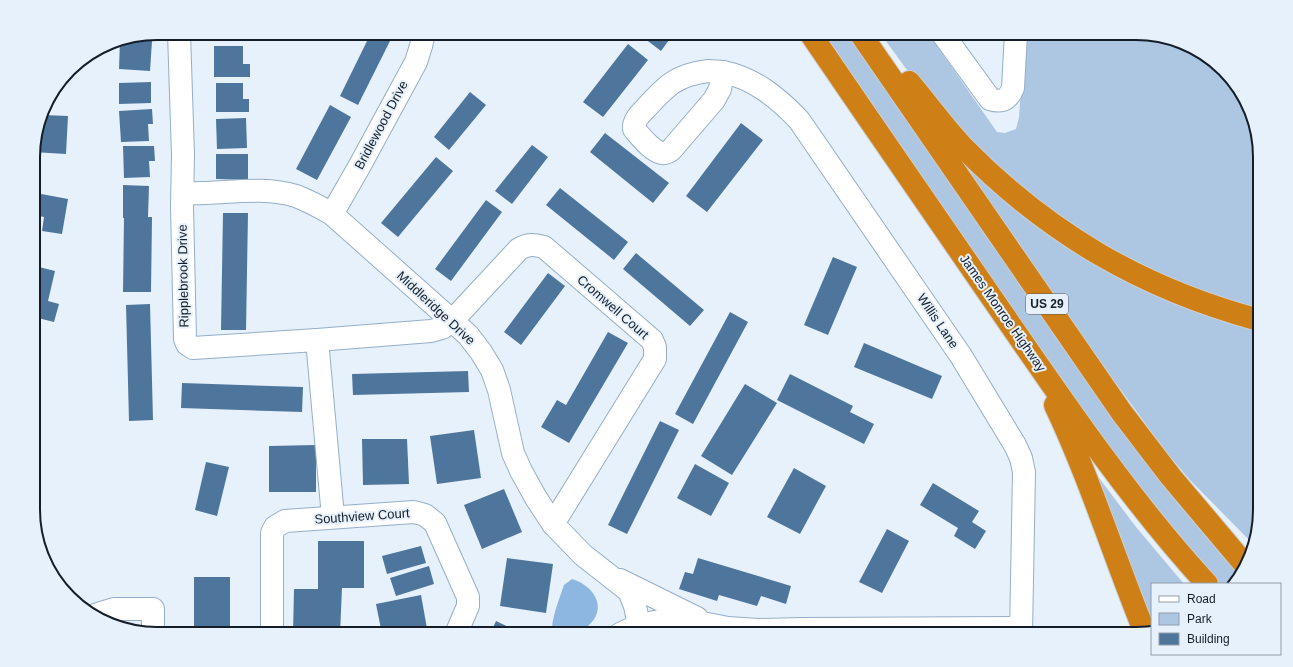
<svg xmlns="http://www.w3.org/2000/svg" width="1293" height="667" font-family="Arial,sans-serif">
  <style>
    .green { fill: #adc7e3 }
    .water { fill: #8db6e1 }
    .building { fill: #4e759c }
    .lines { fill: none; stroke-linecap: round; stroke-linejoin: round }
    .minor-casing { stroke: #95aec8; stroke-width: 24 }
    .highway-casing { stroke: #ccced0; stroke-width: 24 }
    .minor { stroke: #fff; stroke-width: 22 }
    .highway { stroke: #ce8016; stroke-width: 22 }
    .labels { text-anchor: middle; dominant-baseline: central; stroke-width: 4; stroke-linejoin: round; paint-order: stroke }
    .shield { fill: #e6f1fc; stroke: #545d68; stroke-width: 1 }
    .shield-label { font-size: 12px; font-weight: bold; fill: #151e28 }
    .street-label { font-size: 13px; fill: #151e28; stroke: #e6f1fc }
    .rim { fill: none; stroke: #151e28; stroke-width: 2 }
  </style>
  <rect width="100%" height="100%" fill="#e6f1fc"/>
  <g class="green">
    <path d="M 824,33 L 848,33 L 966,204 L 1239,574 L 1230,584 L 1220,584 C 1120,468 1034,343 949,216 C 907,155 866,94 824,33 Z"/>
    <path d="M 880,33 L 928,33 L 997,132 L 1005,133 L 1016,129 L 1019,117 L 1025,33 L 1136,33 L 1190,46 L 1234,82 L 1259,141 L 1259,314 L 1218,302 L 1074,233 L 945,122 Z"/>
    <path d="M 966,164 L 1015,205 L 1259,328 L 1260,510 L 1252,543 L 1190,480 L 1167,453 L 1093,352 L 977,183 Z"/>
    <path d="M 1087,462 L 1136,527 L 1184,584 L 1152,584 L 1152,631 Z"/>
  </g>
  <path class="water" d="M 572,579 C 595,586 608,609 588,626 C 585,628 581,633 578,634 C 572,636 559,634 552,634 C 551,618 559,600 564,585 Z"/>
  <g class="building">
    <path d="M 214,33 L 241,33 L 242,37 L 215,40 Z"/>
    <path d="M 371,33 L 394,33 L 358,105 L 340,96 Z"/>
    <path d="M 641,33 L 674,33 L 661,51 L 640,35 Z"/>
    <path d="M 120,40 L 152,41 L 150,71 L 119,69 Z"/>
    <path d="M 628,44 L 648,60 L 603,117 L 583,102 Z"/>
    <path d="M 214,46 L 243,46 L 243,64 L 250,64 L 250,77 L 214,77 Z"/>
    <path d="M 151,82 L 151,103 L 119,104 L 119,83 Z"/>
    <path d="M 216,83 L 243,83 L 243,99 L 249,99 L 249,112 L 216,112 Z"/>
    <path d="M 470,92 L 486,105 L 449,150 L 434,137 Z"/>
    <path d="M 330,105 L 351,117 L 317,180 L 296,169 Z"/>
    <path d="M 152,109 L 153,124 L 148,124 L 149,141 L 121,142 L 119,111 Z"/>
    <path d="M 43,115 L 68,116 L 66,154 L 33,152 L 37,136 L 42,136 Z"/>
    <path d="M 246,118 L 247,148 L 217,149 L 216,119 Z"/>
    <path d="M 741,123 L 763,140 L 707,212 L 686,196 Z"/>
    <path d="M 605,133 L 669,183 L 653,203 L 590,152 Z"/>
    <path d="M 532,145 L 548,157 L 512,204 L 495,191 Z"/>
    <path d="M 123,146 L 154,146 L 155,161 L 149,161 L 150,177 L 124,178 Z"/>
    <path d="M 216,154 L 248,154 L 248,180 L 216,179 Z"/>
    <path d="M 436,157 L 453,171 L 398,237 L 381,223 Z"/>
    <path d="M 123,185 L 149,186 L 148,217 L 152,217 L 151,292 L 123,292 L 124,218 L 123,218 Z"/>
    <path d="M 560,188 L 628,242 L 614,260 L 546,205 Z"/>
    <path d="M 36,193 L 68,199 L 62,234 L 42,231 L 44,217 L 33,215 Z"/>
    <path d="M 486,200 L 502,212 L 451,281 L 435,269 Z"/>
    <path d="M 223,213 L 248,213 L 246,330 L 221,330 Z"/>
    <path d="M 636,253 L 704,310 L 690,326 L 623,269 Z"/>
    <path d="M 833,257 L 857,267 L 828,335 L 804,325 Z"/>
    <path d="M 35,266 L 55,271 L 48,301 L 59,304 L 54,322 L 34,317 L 34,272 Z"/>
    <path d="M 548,273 L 565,286 L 521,345 L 504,332 Z"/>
    <path d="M 150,304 L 153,420 L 129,421 L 126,305 Z"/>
    <path d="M 730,312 L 748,322 L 693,424 L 675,414 Z"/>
    <path d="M 608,332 L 628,343 L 569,443 L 541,427 L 557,400 L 566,405 Z"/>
    <path d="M 864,343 L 942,376 L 932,399 L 854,367 Z"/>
    <path d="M 468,371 L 469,392 L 353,395 L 352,374 Z"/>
    <path d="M 790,374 L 853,406 L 850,412 L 874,424 L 864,444 L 777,400 Z"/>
    <path d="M 182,383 L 303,387 L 302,412 L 181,408 Z"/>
    <path d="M 745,384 L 777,403 L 732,475 L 701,456 Z"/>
    <path d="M 660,421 L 679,430 L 627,534 L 608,525 Z"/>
    <path d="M 474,430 L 481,478 L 437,484 L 430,436 Z"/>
    <path d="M 362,439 L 407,439 L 409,484 L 363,485 Z"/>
    <path d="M 316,445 L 316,492 L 269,492 L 269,446 Z"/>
    <path d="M 206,462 L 229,467 L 217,516 L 195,510 Z"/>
    <path d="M 695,464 L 729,483 L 711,516 L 677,498 Z"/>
    <path d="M 794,468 L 826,486 L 800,534 L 767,517 Z"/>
    <path d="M 933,483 L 979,511 L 972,522 L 986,531 L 975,549 L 954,536 L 958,528 L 920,505 Z"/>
    <path d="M 504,489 L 522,532 L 482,549 L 464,505 Z"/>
    <path d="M 887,529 L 909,541 L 882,593 L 859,582 Z"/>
    <path d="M 318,541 L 364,541 L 364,588 L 342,588 L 340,634 L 293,634 L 294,589 L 318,589 Z"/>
    <path d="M 421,546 L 426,563 L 387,574 L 382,556 Z"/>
    <path d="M 507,558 L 553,564 L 546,613 L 500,606 Z"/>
    <path d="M 698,558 L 791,586 L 786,604 L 761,596 L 757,606 L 719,595 L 717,601 L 679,589 L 685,572 L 693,574 Z"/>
    <path d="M 429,566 L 434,584 L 396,596 L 390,578 Z"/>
    <rect x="194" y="577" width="36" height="57"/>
    <path d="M 421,595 L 428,634 L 382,634 L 376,604 Z"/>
    <path d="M 496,621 L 523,634 L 490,634 Z"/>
  </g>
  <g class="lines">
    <defs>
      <g id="minor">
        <path d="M 179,33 L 183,155 L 182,207 L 185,339 L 187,344 L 193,348 L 317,340 L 431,331 L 442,328 L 452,321 L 519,249 C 528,244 534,244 544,247 L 652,340 L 655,347 L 655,359 L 553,524"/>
        <path d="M 942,33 L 990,99 C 1002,103 1008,100 1013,88 L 1016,33"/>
        <path d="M 708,71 L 723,72 L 720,89 L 714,100 L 671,150 C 670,151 666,153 665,153 C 655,155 640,136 634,129 C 633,121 640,114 646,108 C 666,86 676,75 708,71 Z"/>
        <path d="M 723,72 C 754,78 778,98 799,120 L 961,356 L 1015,445 L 1021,458 L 1024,472 L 1021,634"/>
        <path d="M 183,193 C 220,195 260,185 296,196 C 309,201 320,207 332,214 L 468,335 L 481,352 L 492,370 L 499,390 L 513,453 L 521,471 L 536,498 L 553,524 L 583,555 L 629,591 L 635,606 L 639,625"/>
        <path d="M 332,214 L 359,167 L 416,62 L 421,46 L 424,33"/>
        <path d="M 317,340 L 333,517"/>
        <path d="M 620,580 L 697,618"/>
        <path d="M 95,615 L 114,609 L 153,609 L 153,633"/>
        <path d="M 272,634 L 272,533 L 275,527 L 285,521 L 414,512 L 425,515 L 435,523 L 468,597 L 468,606 L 456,634"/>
        <path d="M 620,634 L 639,625 L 660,621 L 678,620 L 697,622 L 728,628 L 758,630 L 802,629 L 1021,628"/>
      </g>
      <g id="highway">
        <path d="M 810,33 C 874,127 939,221 1003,314 C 1067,407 1131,501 1207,584"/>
        <path d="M 860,33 L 1122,413 L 1171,477 L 1246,566"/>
        <path d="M 909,82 C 927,103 944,127 963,147 C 1047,233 1143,289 1259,320"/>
        <path d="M 1055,405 C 1090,479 1114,557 1145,633"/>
      </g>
    </defs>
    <use href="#minor" class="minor-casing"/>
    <use href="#highway" class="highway-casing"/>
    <use href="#minor" class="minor"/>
    <use href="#highway" class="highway"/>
  </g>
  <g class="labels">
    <rect class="shield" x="1026" y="294" width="42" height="20" rx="3"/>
    <g class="shield-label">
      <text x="1047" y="304">US 29</text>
    </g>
    <g class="street-label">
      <text transform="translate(381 125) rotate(-62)">Bridlewood Drive</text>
      <text transform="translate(183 276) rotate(-91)">Ripplebrook Drive</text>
      <text transform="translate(613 307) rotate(41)">Cromwell Court</text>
      <text transform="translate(436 308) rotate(43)">Middleridge Drive</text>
      <text transform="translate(1003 313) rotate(55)">James Monroe Highway</text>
      <text transform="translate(938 321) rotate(56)">Willis Lane</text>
      <text transform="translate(362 516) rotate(-4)">Southview Court</text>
    </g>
  </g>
  <path d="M0 0H1293V667H0ZM157 40H1136A117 117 0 0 1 1253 157V510A117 117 0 0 1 1136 627H157A117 117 0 0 1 40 510V157A117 117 0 0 1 157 40Z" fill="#e6f1fc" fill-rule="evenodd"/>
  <path class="rim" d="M157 40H1136A117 117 0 0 1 1253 157V510A117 117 0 0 1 1136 627H157A117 117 0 0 1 40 510V157A117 117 0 0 1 157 40Z"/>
  <rect x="1151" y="583" width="130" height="72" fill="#e6f1fc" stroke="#929da7"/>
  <rect x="1159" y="596" width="20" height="6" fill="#ffffff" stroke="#929da7"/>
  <text x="1187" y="603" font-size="12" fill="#151e28">Road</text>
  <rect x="1159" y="613" width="20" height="12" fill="#adc7e3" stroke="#929da7"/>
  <text x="1187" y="623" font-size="12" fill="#151e28">Park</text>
  <rect x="1159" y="633" width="20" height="12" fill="#4e759c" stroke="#929da7"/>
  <text x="1187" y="643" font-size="12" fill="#151e28">Building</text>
</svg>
